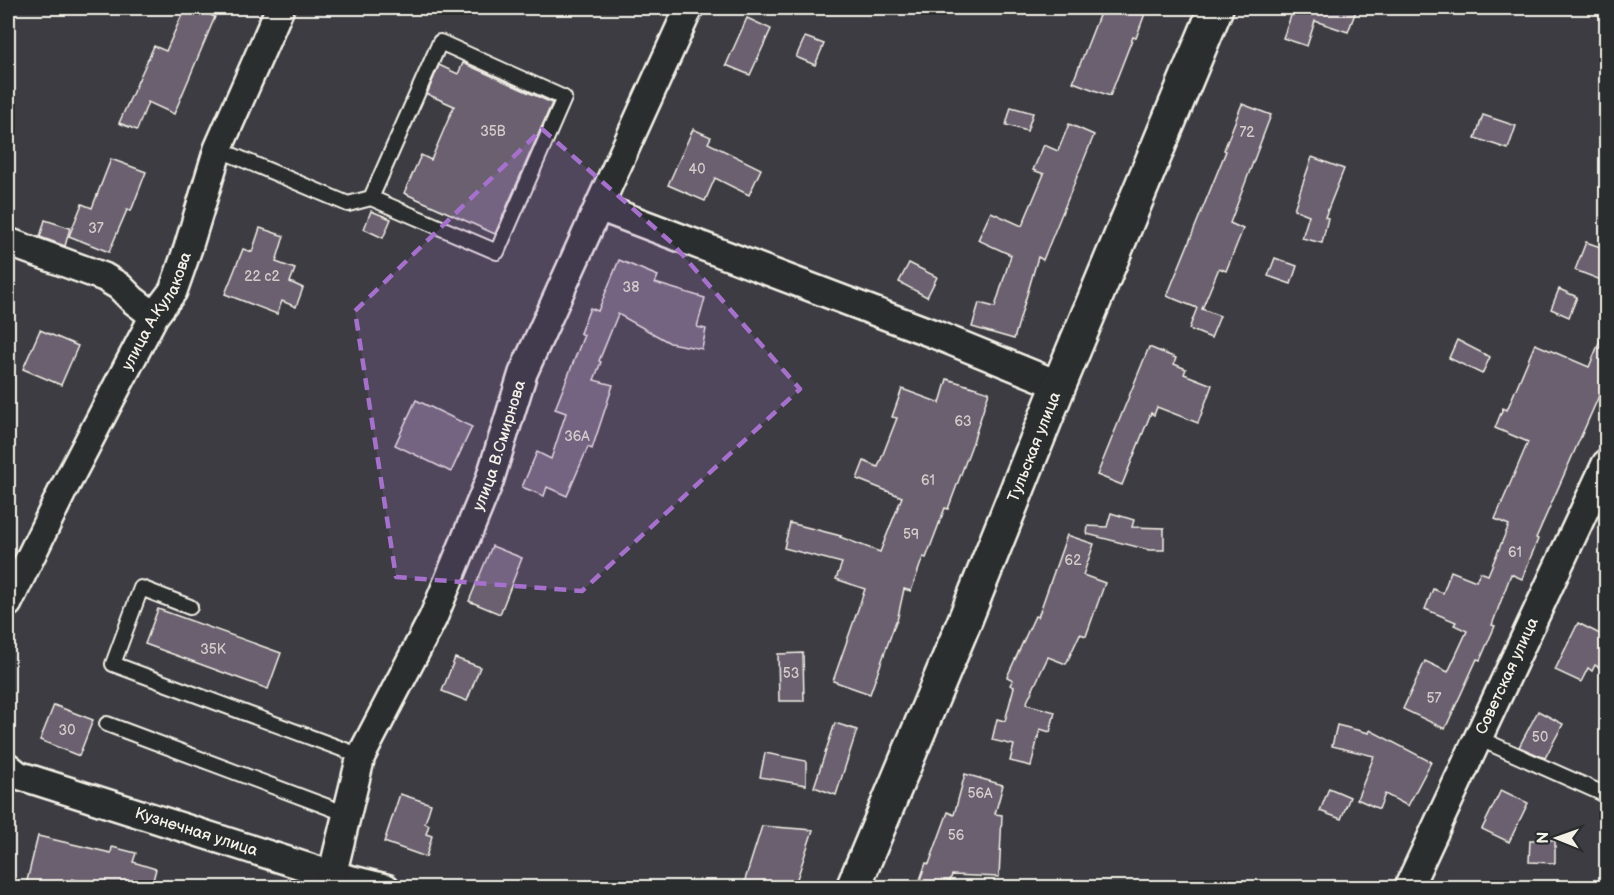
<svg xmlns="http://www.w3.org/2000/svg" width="1614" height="895" font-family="'Balsamiq Sans',sans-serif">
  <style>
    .building { fill: #6a606f; stroke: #f4f1e8; stroke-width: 1.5 }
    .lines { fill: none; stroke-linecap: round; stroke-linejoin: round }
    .lane-casing { stroke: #f4f1e8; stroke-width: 18 }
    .street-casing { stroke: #f4f1e8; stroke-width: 32 }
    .secondary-casing { stroke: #f4f1e8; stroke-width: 38 }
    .lane { stroke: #2a2d2e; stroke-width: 14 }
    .street { stroke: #2a2d2e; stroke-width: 27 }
    .secondary { stroke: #2a2d2e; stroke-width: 33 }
    .marked { fill: #a571cd; fill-opacity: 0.2; stroke: #a571cd; stroke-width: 4.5; stroke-dasharray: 12 8; stroke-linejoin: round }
    .labels { text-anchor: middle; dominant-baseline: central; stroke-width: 4.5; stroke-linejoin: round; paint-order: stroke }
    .number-label { font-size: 14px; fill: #d2cdca }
    .street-label { font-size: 16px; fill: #f4f1e8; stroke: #2a2d2e }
  </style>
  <rect width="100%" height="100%" fill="#3d3c42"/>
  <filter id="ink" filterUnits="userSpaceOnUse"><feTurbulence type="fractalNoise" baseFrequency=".0167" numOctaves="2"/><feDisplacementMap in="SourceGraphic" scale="12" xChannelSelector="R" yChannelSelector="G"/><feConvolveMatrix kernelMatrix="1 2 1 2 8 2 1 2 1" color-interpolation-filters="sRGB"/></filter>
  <g filter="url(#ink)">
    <g class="building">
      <path d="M 185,8 L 194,8 L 215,17 L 174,114 L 148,102 L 137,130 L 119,123 L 154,46 L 166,51 Z"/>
      <path d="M 1102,8 L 1120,13 L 1122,8 L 1147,8 L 1136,38 L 1133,37 L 1110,96 L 1073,82 Z"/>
      <path d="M 1285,8 L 1357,8 L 1348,32 L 1315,21 L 1307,46 L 1283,38 L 1292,13 L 1284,11 Z"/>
      <path d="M 747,18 L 771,29 L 750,75 L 726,65 Z"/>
      <path d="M 805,37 L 824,44 L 815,65 L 796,57 Z"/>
      <path d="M 463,63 L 552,103 L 495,234 L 404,193 L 421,155 L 431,160 L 454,106 L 427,94 L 439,65 L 458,74 Z"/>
      <path d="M 1242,104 L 1271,115 L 1230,223 L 1243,229 L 1226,271 L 1219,268 L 1202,309 L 1220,316 L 1211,338 L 1189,329 L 1197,308 L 1167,296 L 1226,151 L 1224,150 Z"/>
      <path d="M 1011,107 L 1033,113 L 1027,131 L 1006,125 Z"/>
      <path d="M 1483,115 L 1516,126 L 1508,149 L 1475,138 Z"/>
      <path d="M 1069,124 L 1094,135 L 1043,260 L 1038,257 L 1014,339 L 972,327 L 979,303 L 995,307 L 1011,255 L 978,240 L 991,212 L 1022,226 L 1044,174 L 1033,170 L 1044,145 L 1058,151 Z"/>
      <path d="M 693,129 L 711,137 L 708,143 L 761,169 L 749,195 L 715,178 L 705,201 L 668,185 Z"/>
      <path d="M 1312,157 L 1344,169 L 1325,217 L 1328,218 L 1322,243 L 1302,238 L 1309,215 L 1294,209 Z"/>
      <path d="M 111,159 L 146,172 L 131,211 L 127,210 L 109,252 L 69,236 L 82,204 L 92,208 Z"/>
      <path d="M 371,211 L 391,219 L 383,238 L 364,229 Z"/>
      <path d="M 45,220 L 70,228 L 65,246 L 40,237 Z"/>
      <path d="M 260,228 L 284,236 L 276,262 L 295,269 L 290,282 L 303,288 L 296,307 L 282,301 L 277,314 L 225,294 L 243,249 L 252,252 Z"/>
      <path d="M 1586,242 L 1606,249 L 1606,282 L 1575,270 Z"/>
      <path d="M 1275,258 L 1297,266 L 1291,284 L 1268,276 Z"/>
      <path d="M 619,260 L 658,276 L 655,283 L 705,298 L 697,327 L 706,329 L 702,349 L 670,343 L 618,314 L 599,361 L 601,362 L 594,380 L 613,385 L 592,449 L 588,447 L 567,496 L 547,487 L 544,496 L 522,487 L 537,452 L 551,459 L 566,413 L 555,409 L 584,335 L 580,333 L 590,308 L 598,311 Z"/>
      <path d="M 909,263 L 937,277 L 927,297 L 899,282 Z"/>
      <path d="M 1559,289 L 1577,297 L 1569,317 L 1551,309 Z"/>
      <path d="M 1606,326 L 1606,380 L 1536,538 L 1538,539 L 1522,579 L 1511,574 L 1492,625 L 1495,626 L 1480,660 L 1477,659 L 1445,729 L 1403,709 L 1425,661 L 1448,672 L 1467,631 L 1454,625 L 1456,622 L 1425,609 L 1433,589 L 1443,593 L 1451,571 L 1476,581 L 1480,572 L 1488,575 L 1509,525 L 1495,519 L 1528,442 L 1495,428 L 1503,408 L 1507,410 L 1535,344 L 1589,367 Z"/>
      <path d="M 40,330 L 78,346 L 61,385 L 23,369 Z"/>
      <path d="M 1457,340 L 1490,357 L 1482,374 L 1449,358 Z"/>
      <path d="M 1149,347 L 1176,358 L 1174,364 L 1186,369 L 1184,374 L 1212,385 L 1198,423 L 1157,407 L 1154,415 L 1151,413 L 1122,485 L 1097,475 Z"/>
      <path d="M 947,379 L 989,392 L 973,442 L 948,509 L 945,508 L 926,558 L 923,557 L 911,591 L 904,589 L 897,621 L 896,621 L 870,694 L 833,681 L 865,589 L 836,579 L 842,563 L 784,548 L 790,523 L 841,536 L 840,537 L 880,552 L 902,497 L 857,479 L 864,461 L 878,467 L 897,418 L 892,417 L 902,389 L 940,403 Z"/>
      <path d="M 416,400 L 472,427 L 451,472 L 395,445 Z"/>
      <path d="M 1111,513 L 1134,520 L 1132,527 L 1164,528 L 1164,550 L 1149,550 L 1087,534 L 1088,526 L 1107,527 Z"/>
      <path d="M 1067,535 L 1094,544 L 1083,575 L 1105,583 L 1086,636 L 1080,634 L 1066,664 L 1048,657 L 1026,704 L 1055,712 L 1050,732 L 1040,729 L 1031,766 L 1010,761 L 1014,745 L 992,740 L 997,719 L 1005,721 L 1014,687 L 1010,685 L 1013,680 L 1007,677 L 1035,616 L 1038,617 Z"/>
      <path d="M 492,546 L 522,558 L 500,614 L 469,601 Z"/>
      <path d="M 158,609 L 281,653 L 268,689 L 145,644 Z"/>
      <path d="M 1578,623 L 1606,637 L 1606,671 L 1595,665 L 1592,671 L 1588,668 L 1581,682 L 1555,670 Z"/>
      <path d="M 803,653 L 804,701 L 779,701 L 778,654 Z"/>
      <path d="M 455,658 L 480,667 L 467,701 L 442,691 Z"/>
      <path d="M 54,705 L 93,720 L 79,756 L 40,740 Z"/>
      <path d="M 1538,711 L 1563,724 L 1545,758 L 1519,747 Z"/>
      <path d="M 835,723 L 857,730 L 836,795 L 814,787 Z"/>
      <path d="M 1337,725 L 1369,733 L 1370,730 L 1431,762 L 1408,806 L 1385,794 L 1379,809 L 1357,799 L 1374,756 L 1332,746 Z"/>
      <path d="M 765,753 L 806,761 L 806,785 L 760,777 Z"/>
      <path d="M 965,774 L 1003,785 L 995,814 L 1002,815 L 999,877 L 952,875 L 947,888 L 917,888 L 926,863 L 929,864 L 948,812 L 954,815 Z"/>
      <path d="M 1329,788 L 1350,797 L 1341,819 L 1320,811 Z"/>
      <path d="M 1501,790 L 1528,803 L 1509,842 L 1482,829 Z"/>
      <path d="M 400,794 L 431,804 L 425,823 L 429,825 L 426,834 L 432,836 L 426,857 L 384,842 Z"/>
      <path d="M 762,826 L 813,830 L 794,888 L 758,888 L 744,883 Z"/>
      <path d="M 38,836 L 111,853 L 112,847 L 136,853 L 133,862 L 156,869 L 151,888 L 104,888 L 72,879 L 70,888 L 37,888 L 26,885 Z"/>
      <path d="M 1530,840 L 1555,840 L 1555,863 L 1529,862 Z"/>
    </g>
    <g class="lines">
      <defs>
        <g id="lane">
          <path d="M 218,149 L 348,204 L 371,198 L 440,42 L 564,98 L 497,252 L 371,198"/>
          <path d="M 190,607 L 141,588 L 113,664 L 361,756"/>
          <path d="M 107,724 L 347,814"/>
          <path d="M 1478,738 L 1606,795"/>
        </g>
        <g id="street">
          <path d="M 599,207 L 934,334 L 1059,385"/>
          <path d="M 8,242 L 104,277 L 119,286 L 133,300 L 154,316"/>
          <path id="s1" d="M 8,603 L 62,492 L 154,316 L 173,291 L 188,248 L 218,149 L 280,8"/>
          <path id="s2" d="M 8,767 L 18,775 L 332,875 L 386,888"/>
          <path id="s3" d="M 327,888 L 332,875 L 361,756 L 433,618 L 489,482 L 523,373 L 689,8"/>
          <path id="s4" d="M 1408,888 L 1606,464"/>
        </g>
        <g id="secondary">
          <path id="s5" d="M 853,888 L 963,625 L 1059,385 L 1216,8"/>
        </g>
      </defs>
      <use href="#lane" class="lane-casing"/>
      <use href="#street" class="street-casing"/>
      <use href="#secondary" class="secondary-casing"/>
      <use href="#lane" class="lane"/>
      <use href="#street" class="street"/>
      <use href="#secondary" class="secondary"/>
    </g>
  </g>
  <path class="marked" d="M 542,129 L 672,243 L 800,389 L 582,591 L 396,577 L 355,311 Z"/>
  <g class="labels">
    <g class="number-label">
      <text x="493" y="131">35В</text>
      <text x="1247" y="132">72</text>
      <text x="697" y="169">40</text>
      <text x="96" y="228">37</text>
      <text x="262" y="276">22 с2</text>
      <text x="631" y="287">38</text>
      <text x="963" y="421">63</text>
      <text x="577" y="436">36А</text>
      <text x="928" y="480">61</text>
      <text x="911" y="534">59</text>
      <text x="1515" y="552">61</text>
      <text x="1073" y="560">62</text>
      <text x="213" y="649">35К</text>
      <text x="791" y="673">53</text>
      <text x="1434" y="698">57</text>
      <text x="67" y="730">30</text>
      <text x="1540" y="737">50</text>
      <text x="980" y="793">56А</text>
      <text x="956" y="835">56</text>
    </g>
    <g class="street-label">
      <text stroke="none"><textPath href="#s1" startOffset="328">улица А.Кулакова</textPath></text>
      <text stroke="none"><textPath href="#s3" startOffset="477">улица В.Смирнова</textPath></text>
      <text stroke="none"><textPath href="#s5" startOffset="477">Тульская улица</textPath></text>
      <text stroke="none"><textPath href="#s4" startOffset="234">Советская улица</textPath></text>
      <text stroke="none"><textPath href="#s2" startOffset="200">Кузнечная улица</textPath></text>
    </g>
  </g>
  <rect width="1614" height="895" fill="none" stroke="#2a2d2e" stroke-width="30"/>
  <rect x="15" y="15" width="1584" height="865" fill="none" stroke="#f4f1e8" stroke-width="2" filter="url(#ink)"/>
  <g transform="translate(1557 838) rotate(271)" stroke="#2a2d2e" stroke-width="4.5" paint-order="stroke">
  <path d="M0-4.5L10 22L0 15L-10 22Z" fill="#f4f1e8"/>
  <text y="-9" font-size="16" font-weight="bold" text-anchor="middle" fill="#f4f1e8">N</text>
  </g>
</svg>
